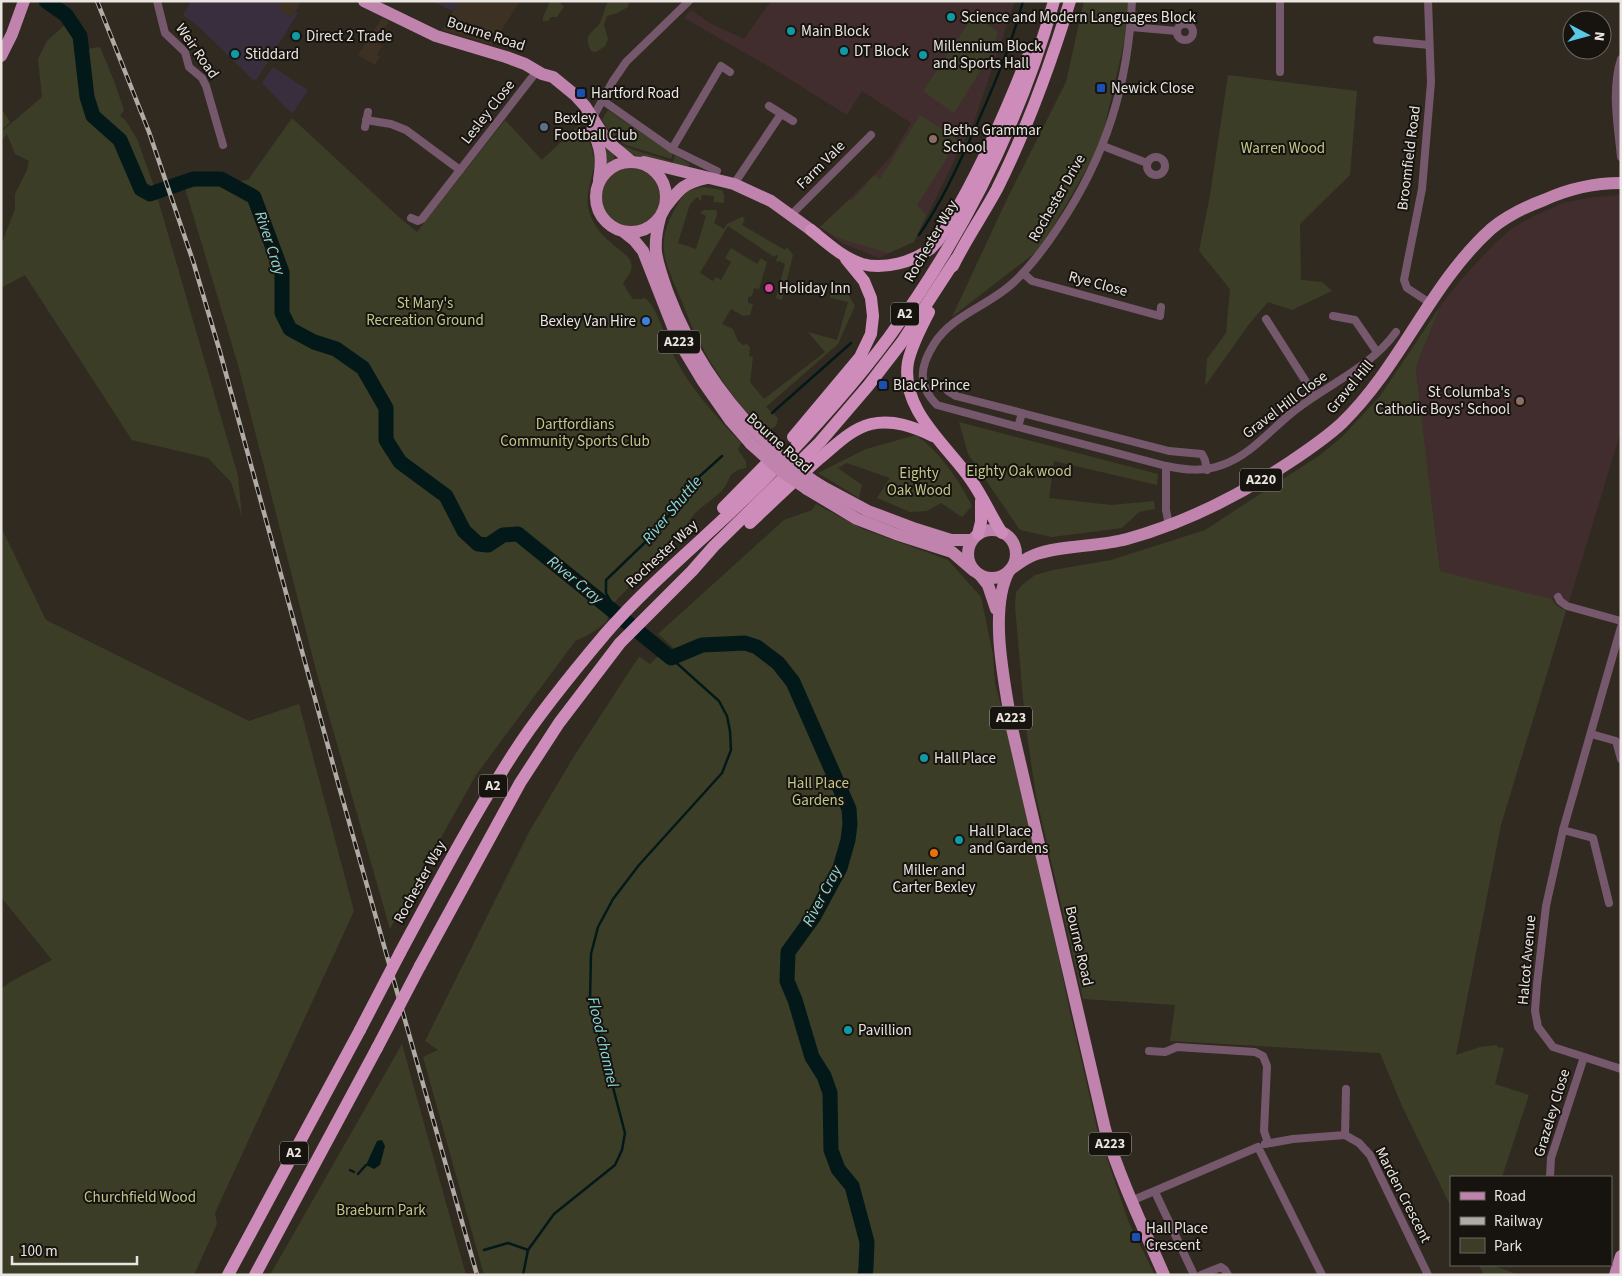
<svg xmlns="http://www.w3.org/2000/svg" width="1622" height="1276" font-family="'Source Sans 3',sans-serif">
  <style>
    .built { fill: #3d3123 }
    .industrial { fill: #392e3d }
    .education { fill: #412d2e }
    .green { fill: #3c3d27 }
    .water { fill: #031919 }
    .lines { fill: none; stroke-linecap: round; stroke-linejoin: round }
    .stream { stroke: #031919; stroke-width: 2.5 }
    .river { stroke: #031919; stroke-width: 15 }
    .minor { stroke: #76586d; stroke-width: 8 }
    .primary { stroke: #c083ad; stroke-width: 12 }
    .trunk { stroke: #ce8cba; stroke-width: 12 }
    .rail-casing { stroke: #b1aba5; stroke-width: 4.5 }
    .rail { stroke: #17130f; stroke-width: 2.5; stroke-dasharray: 8; stroke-linecap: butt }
    .primary-bridge { stroke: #c083ad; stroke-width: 12 }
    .trunk-bridge { stroke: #ce8cba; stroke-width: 12 }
    .culture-dot { fill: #0f9aa8; stroke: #17130f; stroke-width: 2 }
    .transit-dot { fill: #1a4fb4; stroke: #17130f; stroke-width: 2 }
    .service-dot { fill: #5c6f8a; stroke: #17130f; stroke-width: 2 }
    .education-dot { fill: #8d6e63; stroke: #17130f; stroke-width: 2 }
    .hotel-dot { fill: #d1479c; stroke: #17130f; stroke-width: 2 }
    .shop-dot { fill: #3f7fe0; stroke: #17130f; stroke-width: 2 }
    .food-dot { fill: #e8710a; stroke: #17130f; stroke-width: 2 }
    .labels { text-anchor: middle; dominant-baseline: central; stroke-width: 4; stroke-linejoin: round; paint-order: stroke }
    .shield { fill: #17130f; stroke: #aba6a1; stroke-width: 1 }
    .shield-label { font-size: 14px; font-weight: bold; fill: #eae5e0 }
    .poi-label { font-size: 15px; fill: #eae5e0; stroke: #17130f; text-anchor: start }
    .street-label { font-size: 15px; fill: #eae5e0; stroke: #17130f }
    .park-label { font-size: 15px; fill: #c2c78b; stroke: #17130f }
    .water-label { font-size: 16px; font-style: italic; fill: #88dada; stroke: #17130f }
  </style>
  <rect width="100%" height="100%" fill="#312a21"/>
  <g class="built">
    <path d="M 283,1 L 302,1 L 291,17 L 278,10 Z"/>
    <path d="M 459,1 L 520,1 L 492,45 L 442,30 Z"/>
    <path d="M 382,18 L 389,21 L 377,43 L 382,46 L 377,55 L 380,57 L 375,65 L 358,55 Z"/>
  </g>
  <g class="industrial">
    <path d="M 191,1 L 211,3 L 212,1 L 283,1 L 279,10 L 291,17 L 295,11 L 298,13 L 257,79 L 253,80 L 199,27 L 183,15 Z"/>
    <path d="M 431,1 L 459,1 L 453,11 Z"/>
    <path d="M 273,67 L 308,90 L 293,113 L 286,108 L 262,83 Z"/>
  </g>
  <g class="education">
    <path d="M 771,1 L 1015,1 L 975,119 L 914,242 L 879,258 L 842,243 L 820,227 L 874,175 L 892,155 L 911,123 L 862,91 L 847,115 L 775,70 L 684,18 L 691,10 L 710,23 L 744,39 Z"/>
    <path d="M 1621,195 L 1621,431 L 1569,602 L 1563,600 L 1561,596 L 1552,599 L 1440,571 L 1416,371 L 1418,361 L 1441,305 L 1460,281 L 1494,244 L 1511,229 L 1536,215 L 1563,203 L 1594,197 Z"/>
  </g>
  <g class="green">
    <path d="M 550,1 L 559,1 L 564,7 L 557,17 L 551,17 L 548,21 L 543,21 L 543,17 Z"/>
    <path d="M 607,1 L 629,1 L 628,7 L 617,13 L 607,16 L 604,25 L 608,39 L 605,46 L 596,52 L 591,51 C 585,39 587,35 597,27 C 602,22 604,10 607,4 Z"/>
    <path d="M 1084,1 L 1129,1 L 1128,26 L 1100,146 L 1041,248 L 952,317 L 1008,197 L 1066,82 Z"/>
    <path d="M 974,15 L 998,32 L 990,56 L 954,113 L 923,91 Z"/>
    <path d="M 66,24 L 76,35 L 78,48 L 87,49 L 100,47 L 114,81 L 124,110 L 120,116 L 126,121 L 137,139 L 155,189 L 238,476 L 242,517 L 231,482 L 208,458 L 132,440 L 25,275 L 1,288 L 1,245 L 15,209 L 15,194 L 27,170 L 29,161 L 15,154 L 7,134 L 1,142 L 1,132 L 42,97 L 38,59 L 47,41 Z"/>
    <path d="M 1228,75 L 1357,91 L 1350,175 L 1300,224 L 1301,280 L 1322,282 L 1332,291 L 1292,310 L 1268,302 L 1250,323 L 1205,386 L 1207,359 L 1226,333 L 1230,289 L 1199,251 L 1210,195 Z"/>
    <path d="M 1,108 L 10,122 L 1,131 Z"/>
    <path d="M 608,110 L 673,154 L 671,159 L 626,145 L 615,139 L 602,120 Z"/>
    <path d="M 920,115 L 958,140 L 917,205 L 926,215 L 914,242 L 888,253 L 838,238 L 820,227 L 849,200 L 853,200 L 874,175 L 880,179 Z"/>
    <path d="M 292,118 L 401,219 L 417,232 L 505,120 L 542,160 L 579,125 C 584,134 591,143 593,153 C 599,173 580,191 591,217 C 595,227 602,235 610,242 C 626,256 642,261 623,283 L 628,292 L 633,299 L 641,299 L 644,298 C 657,304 667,344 675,358 C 691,390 717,417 741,443 L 738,450 L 746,461 L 746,468 C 742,469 738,469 735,472 C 729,475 728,483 724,488 C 712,503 693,508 686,528 L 608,609 C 609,614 609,620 604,624 C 599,628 582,640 576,640 L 476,775 L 390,929 L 317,674 L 238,365 L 185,188 L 248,180 Z"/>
    <path d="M 603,141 L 614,155 L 615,163 L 611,165 L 606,164 Z"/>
    <path d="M 614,142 L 634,150 L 670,161 L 670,164 C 651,161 626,156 614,142 Z"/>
    <path d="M 675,155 L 690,164 L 687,169 L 672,165 Z"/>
    <circle cx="631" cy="197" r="29"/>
    <path d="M 703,187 L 722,190 L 724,195 L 724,203 L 714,202 L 714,196 L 702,195 L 701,201 L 697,197 L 690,204 L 678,243 L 696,249 L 706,216 L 700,213 L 704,210 L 716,210 L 717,214 L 714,223 L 724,229 L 727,224 L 742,217 L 745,218 L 742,225 L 785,250 L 787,247 L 793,255 L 782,300 L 776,298 L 785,264 L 779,261 L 778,262 L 776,261 L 778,256 L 776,255 L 774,257 L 728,226 L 700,273 L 713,281 L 716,277 L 721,280 L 731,262 L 725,258 L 731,248 L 757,264 L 761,258 L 767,262 L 759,289 L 754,288 L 752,296 L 748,297 L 748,303 L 753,304 L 750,315 L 743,316 L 731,309 L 722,324 L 733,329 L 738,341 L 743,345 L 747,344 L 750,348 L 749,356 L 753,357 L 750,382 L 764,399 L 825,352 L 808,332 L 837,340 L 848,302 L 830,298 L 830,294 L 843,286 L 855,306 L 838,344 L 766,407 L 778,418 L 776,426 L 767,431 C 739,410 710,364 695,333 C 689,321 685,309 680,297 C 673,280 661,258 664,239 C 666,222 677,205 686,191 Z"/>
    <path d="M 1441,305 L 1418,361 L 1416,371 L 1440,571 L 1552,599 L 1556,605 L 1566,611 L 1501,825 L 1456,1055 L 1480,1047 L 1497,1045 L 1497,1047 L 1504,1048 L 1495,1084 L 1529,1095 L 1502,1177 L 1451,1177 L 1451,1207 L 1402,1106 L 1380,1053 L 1170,1041 L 1175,1005 L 1083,999 L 1036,796 L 1025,721 L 1015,606 L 1016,592 L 1022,585 L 1035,575 L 1053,570 L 1111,560 L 1205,530 L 1320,455 L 1342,437 L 1380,396 Z"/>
    <path d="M 959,422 L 1158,474 L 1157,485 L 1054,461 L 1049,498 L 1111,505 L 1154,501 L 1155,509 L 1139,512 L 1122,528 L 1052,537 L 1020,530 L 968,454 Z"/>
    <path d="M 916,435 C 941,453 958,479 972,506 L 962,517 L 941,503 L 927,511 L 910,512 L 877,498 L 890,478 L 847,463 L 838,468 L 862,485 L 859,498 L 818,473 L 866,449 Z"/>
    <path d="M 816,504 L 863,529 L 948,560 L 981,597 L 993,655 L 995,683 L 1025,797 L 1069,1007 L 1098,1132 L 1129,1223 L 1155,1275 L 484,1275 L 423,1057 L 438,1050 L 425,1041 L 529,832 L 573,758 L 638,658 L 640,657 L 650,664 L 656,658 L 676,650 L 658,634 L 784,520 L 812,510 Z"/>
    <path d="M 1,527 L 46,620 L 249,721 L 299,704 L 354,911 L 215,1213 L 217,1224 L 194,1275 L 1,1275 L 1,989 L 12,981 L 52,960 L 1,897 Z"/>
    <path d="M 402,1044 L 466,1275 L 270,1275 Z"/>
    <path d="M 1479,1265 L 1492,1265 L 1519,1275 L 1484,1275 Z"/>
  </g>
  <path class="water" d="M 382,1140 L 385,1146 L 380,1165 L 374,1169 L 366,1165 L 377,1141 Z"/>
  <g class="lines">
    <g class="stream">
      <path d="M 919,235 C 941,203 957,168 973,133 C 992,90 1011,47 1023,1"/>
      <path d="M 772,413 L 851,343"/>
      <path d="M 618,614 L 606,593 L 606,580 L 660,528 L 690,485 L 722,456"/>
      <path d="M 350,1170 L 354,1172"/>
      <path d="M 358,1174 L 366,1165"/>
      <path d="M 484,1250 L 508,1243 L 528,1250"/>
      <path d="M 523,1275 L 528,1250 L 554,1214 L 615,1165 L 622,1150 L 625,1133 L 590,1000 L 591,954 L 598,927 L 613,899 L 639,865 L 722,773 L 731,750 L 730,731 L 727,716 L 719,701 L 671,658"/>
    </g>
    <path class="river" d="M 46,1 L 66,15 L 80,36 L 87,97 L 93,116 L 120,140 L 141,189 L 150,194 L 193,179 L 221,179 L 254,197 L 282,272 L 282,313 L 290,329 L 314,342 L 336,349 L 363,368 L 386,408 L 386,440 L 400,462 L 446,496 L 464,531 L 478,544 L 488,545 L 503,535 L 518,534 L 671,658 L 702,645 L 745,643 L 757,647 L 778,663 L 793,682 L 849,809 L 850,824 L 848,840 L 840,868 L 814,916 L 788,952 L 787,981 L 795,1000 L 812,1057 L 824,1076 L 830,1093 L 831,1150 L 838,1169 L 852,1186 L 867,1242 L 866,1268 L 865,1275"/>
    <g class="minor">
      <path d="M 157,1 L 165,33 L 185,52 L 189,67 L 202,78 L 206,86 L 223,145"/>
      <path d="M 1280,1 L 1280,72"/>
      <path d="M 1428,1 L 1431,82 L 1422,189 L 1404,280 L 1407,288 L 1430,303"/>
      <circle cx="1185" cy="32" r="8"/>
      <path d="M 1131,27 L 1177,31"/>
      <path d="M 1377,40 L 1429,45"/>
      <path d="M 1621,59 C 1611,91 1618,125 1621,157"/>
      <path d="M 602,100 L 672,149 L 717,171"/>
      <path d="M 769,106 L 793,121"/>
      <path d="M 593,117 L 613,81 L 626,62 L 689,1"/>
      <path d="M 366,120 L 391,124 L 406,130 L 460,170"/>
      <path d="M 365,127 L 368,112"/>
      <path d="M 1103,146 L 1147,163"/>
      <path d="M 672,149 L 721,66 L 730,72"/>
      <circle cx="1156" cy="166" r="9"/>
      <path d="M 734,184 L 781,114"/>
      <path d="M 791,215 L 871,135"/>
      <path d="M 411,218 L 418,221 L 422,219 L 537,71"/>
      <path d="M 1023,273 L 1032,281 L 1160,316 L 1161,307"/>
      <path d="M 1333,316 L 1355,320 L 1377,352"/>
      <path d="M 1266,319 L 1315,396"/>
      <path d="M 948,391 L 956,396 L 1022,413"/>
      <path d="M 1018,427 L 937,405 C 917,385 920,366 934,344 C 953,314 989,306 1014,282 C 1032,265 1046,246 1059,226 C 1106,156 1128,85 1132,1"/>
      <path d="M 1166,466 L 1166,510 L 1169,525"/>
      <path d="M 1207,470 L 1205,460 L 1202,454 L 1169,451 L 1022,413 L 1018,427 L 1166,466 C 1185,470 1203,472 1222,465 C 1251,455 1271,429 1294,411 C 1328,384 1370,368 1396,332"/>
      <path d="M 1558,597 L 1560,601 L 1567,606 L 1621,621"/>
      <path d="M 1621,627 L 1563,830 L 1546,906 L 1537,984 L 1535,1011 L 1538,1027 L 1553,1047 L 1621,1069"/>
      <path d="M 1591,734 L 1616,741 L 1621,759"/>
      <path d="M 1563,830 L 1593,838 L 1609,903"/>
      <path d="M 1149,1051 L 1165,1052 L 1177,1047 L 1255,1052 L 1263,1056 L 1267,1066 L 1264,1131 L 1268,1143"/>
      <path d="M 1345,1135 L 1359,1143 L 1370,1155 L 1428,1275"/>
      <path d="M 1265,1144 L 1293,1139 L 1345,1135 L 1346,1089"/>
      <path d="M 1550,1177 L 1551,1158 L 1584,1057"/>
      <path d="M 1155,1192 L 1194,1275"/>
      <path d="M 1131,1201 L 1258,1147 L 1322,1275"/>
      <path d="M 1201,1275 L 1221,1267 L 1225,1270 L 1228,1275"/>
    </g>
    <g class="primary">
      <path d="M 364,1 L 436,36 L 506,57 L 525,64 L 542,74 L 553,77 L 575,95 L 585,106 L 607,141 L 632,162"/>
      <path d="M 1,56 L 12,34 L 24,1"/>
      <path d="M 592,130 C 602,148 602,161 599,180"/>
      <path d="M 644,162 L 734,184 L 771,201 L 811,230"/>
      <circle cx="631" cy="197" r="35"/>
      <path d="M 664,209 C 679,190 681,184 707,178"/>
      <path d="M 660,218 C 657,229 655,241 656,252 C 658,267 664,282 669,296 C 689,348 719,394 758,434"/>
      <path d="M 624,232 L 634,240 L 643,251 L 678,340 L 702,380 L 730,420 L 751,444"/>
      <path d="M 812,480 L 825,488 L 868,511 L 916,529 L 951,540 L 972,540"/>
      <path d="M 807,489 L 857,519 L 896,534 L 952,552 L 974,571"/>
      <circle cx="992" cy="554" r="24"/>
      <path d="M 1011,569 C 1018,564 1026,558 1034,555 C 1060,545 1098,547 1127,539 C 1185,523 1240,495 1290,462 C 1308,450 1326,438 1342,423 C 1401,366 1430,284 1491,229 C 1507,216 1525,207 1544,200 C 1568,189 1594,183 1621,183"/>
      <path d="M 1009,571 C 988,610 1005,685 1012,728 L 1105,1129 C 1120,1179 1143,1227 1164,1275"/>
      <path d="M 981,576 L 988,585 L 996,609"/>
      <path d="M 1615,1275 L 1621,1256"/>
    </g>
    <g class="trunk">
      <path d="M 811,230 C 826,242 843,258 862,264 C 884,270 914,262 931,248 C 943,237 950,221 958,207 C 985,159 1007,109 1027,58"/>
      <path d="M 953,266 C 966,239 983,215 997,189 C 1027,129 1050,66 1070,1"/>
      <path d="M 929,312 C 921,328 912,344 908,362 C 900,410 947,445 971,480 C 983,497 991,516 1002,533"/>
      <path d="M 793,437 L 860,357 L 871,334 L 873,316 L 871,298 L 864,281 L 846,259"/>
      <path d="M 723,508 L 777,453"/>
      <path d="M 750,523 C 773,501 796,479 820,458 C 836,445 851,429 871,424 C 893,419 914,427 933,436"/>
      <path d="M 978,534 L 981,522 L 981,501"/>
      <path d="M 400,953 C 436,886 472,818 513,754 C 540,712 573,672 606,633 C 655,577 714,531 766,478 C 809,434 852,387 889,337 C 963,236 1020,121 1054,1"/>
      <path d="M 420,966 L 520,783 L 559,723 L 620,643 L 692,571 L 714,546 L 820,442 L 868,386 L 902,342 L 956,259"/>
      <path d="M 228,1275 L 360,1030"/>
      <path d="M 255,1275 L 377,1048"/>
    </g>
    <defs>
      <path id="rail" d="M 97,1 L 149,132 L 193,261 L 220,352 L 340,790 L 477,1275"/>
    </defs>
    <use href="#rail" class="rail-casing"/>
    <use href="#rail" class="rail"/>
    <g class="primary-bridge">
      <path d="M 758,434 L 787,463 L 812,480"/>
      <path d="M 751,444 L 781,471 L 807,489"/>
    </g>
    <g class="trunk-bridge">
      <path d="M 360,1030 L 400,953"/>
      <path d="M 377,1048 L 420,966"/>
    </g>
  </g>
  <g class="culture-dot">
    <circle cx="951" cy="17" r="5"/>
    <circle cx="791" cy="31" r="5"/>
    <circle cx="296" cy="36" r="5"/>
    <circle cx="844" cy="51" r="5"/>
    <circle cx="235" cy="54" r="5"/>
    <circle cx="923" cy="55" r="5"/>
    <circle cx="924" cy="758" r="5"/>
    <circle cx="959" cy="840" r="5"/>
    <circle cx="848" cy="1030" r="5"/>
  </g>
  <g class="transit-dot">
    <rect x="1096" y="83" width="10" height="10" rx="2.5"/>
    <rect x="576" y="88" width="10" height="10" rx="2.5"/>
    <rect x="878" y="380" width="10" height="10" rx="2.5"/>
    <rect x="1131" y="1232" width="10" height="10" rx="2.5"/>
  </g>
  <circle class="service-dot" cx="544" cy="127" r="5"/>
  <g class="education-dot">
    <circle cx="933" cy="139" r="5"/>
    <circle cx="1520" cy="401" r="5"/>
  </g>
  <circle class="hotel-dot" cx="769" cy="288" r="5"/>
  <circle class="shop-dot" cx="646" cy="321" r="5"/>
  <circle class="food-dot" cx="934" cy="853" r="5"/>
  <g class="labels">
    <g class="shield">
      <rect x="891" y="302.5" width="28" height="23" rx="4"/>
      <rect x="658" y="330.5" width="42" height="23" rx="4"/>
      <rect x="1240" y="468.5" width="42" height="23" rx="4"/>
      <rect x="990" y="706.5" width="42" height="23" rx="4"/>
      <rect x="479" y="774.5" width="28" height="23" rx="4"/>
      <rect x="1089" y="1132.5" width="42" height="23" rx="4"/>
      <rect x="280" y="1141.5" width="28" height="23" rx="4"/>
    </g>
    <g class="shield-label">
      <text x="905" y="314">A2</text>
      <text x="679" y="342">A223</text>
      <text x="1261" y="480">A220</text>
      <text x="1011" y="718">A223</text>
      <text x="493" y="786">A2</text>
      <text x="1110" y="1144">A223</text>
      <text x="294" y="1153">A2</text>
    </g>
    <g class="poi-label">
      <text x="961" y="17">Science and Modern Languages Block</text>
      <text x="801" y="31">Main Block</text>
      <text x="306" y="36">Direct 2 Trade</text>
      <text x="933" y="46">Millennium Block<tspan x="933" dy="17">and Sports Hall</tspan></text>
      <text x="854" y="51">DT Block</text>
      <text x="245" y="54">Stiddard</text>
      <text x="1111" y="88">Newick Close</text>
      <text x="591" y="93">Hartford Road</text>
      <text x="554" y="118">Bexley<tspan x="554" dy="17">Football Club</tspan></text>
      <text x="943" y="130">Beths Grammar<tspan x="943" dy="17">School</tspan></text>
      <text x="779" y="288">Holiday Inn</text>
      <text x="636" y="321" text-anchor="end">Bexley Van Hire</text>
      <text x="893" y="385">Black Prince</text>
      <text x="1510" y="392" text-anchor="end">St Columba's<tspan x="1510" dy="17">Catholic Boys' School</tspan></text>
      <text x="934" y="758">Hall Place</text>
      <text x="969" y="831">Hall Place<tspan x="969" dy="17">and Gardens</tspan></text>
      <text x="934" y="870" text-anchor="middle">Miller and<tspan x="934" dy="17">Carter Bexley</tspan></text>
      <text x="858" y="1030">Pavillion</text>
      <text x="1146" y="1228">Hall Place<tspan x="1146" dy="17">Crescent</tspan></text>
    </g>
    <g class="street-label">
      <text transform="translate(486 34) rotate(18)">Bourne Road</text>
      <text transform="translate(197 51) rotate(55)">Weir Road</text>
      <text transform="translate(488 112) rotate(-52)">Lesley Close</text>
      <text transform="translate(1409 158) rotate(-83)">Broomfield Road</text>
      <text transform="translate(821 165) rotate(-45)">Farm Vale</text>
      <text transform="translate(1057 198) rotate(-60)">Rochester Drive</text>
      <text transform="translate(931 241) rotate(-60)">Rochester Way</text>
      <text transform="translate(1098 284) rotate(15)">Rye Close</text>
      <text transform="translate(1350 387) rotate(-50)">Gravel Hill</text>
      <text transform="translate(1285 405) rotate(-37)">Gravel Hill Close</text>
      <text transform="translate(779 443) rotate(42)">Bourne Road</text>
      <text transform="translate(662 554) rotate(-43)">Rochester Way</text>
      <text transform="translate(420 882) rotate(-61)">Rochester Way</text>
      <text transform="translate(1079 946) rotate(77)">Bourne Road</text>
      <text transform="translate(1527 960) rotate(-85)">Halcot Avenue</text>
      <text transform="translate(1552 1113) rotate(-73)">Grazeley Close</text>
      <text transform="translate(1403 1195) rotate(63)">Marden Crescent</text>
    </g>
    <g class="park-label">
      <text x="1283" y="148">Warren Wood</text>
      <text x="425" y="303">St Mary's<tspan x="425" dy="17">Recreation Ground</tspan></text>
      <text x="575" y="424">Dartfordians<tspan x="575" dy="17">Community Sports Club</tspan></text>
      <text x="1019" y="471">Eighty Oak wood</text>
      <text x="919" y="473">Eighty<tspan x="919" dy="17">Oak Wood</tspan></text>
      <text x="818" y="783">Hall Place<tspan x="818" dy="17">Gardens</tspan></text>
      <text x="140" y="1197">Churchfield Wood</text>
      <text x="381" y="1210">Braeburn Park</text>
    </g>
    <g class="water-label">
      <text transform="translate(270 243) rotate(72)">River Cray</text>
      <text transform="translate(672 510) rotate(-50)">River Shuttle</text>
      <text transform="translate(575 580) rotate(39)">River Cray</text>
      <text transform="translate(822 896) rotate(-62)">River Cray</text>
      <text transform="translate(603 1042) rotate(77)">Flood channel</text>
    </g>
  </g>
  <rect width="1622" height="1276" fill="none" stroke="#eae5e0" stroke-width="5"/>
  <rect x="1450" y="1176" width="162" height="90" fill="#17130f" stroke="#6b6763"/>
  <rect x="1460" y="1192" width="25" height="8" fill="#c083ad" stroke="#6b6763"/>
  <text x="1494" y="1201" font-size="15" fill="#eae5e0">Road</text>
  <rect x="1460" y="1217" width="25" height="8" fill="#b1aba5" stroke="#6b6763"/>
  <text x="1494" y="1226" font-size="15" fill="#eae5e0">Railway</text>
  <rect x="1460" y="1238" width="25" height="15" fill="#3c3d27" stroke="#6b6763"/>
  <text x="1494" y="1251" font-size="15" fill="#eae5e0">Park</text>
  <g transform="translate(1587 35) rotate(96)"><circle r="24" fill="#17130f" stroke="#6b6763"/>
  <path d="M0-4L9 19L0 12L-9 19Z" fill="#59c8e4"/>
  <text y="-8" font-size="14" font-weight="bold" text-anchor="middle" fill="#eae5e0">N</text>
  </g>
  <path d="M12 1256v8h125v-8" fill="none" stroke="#eae5e0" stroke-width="2.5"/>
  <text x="20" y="1256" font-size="15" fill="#eae5e0" stroke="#17130f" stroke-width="4" paint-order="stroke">100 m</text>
</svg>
